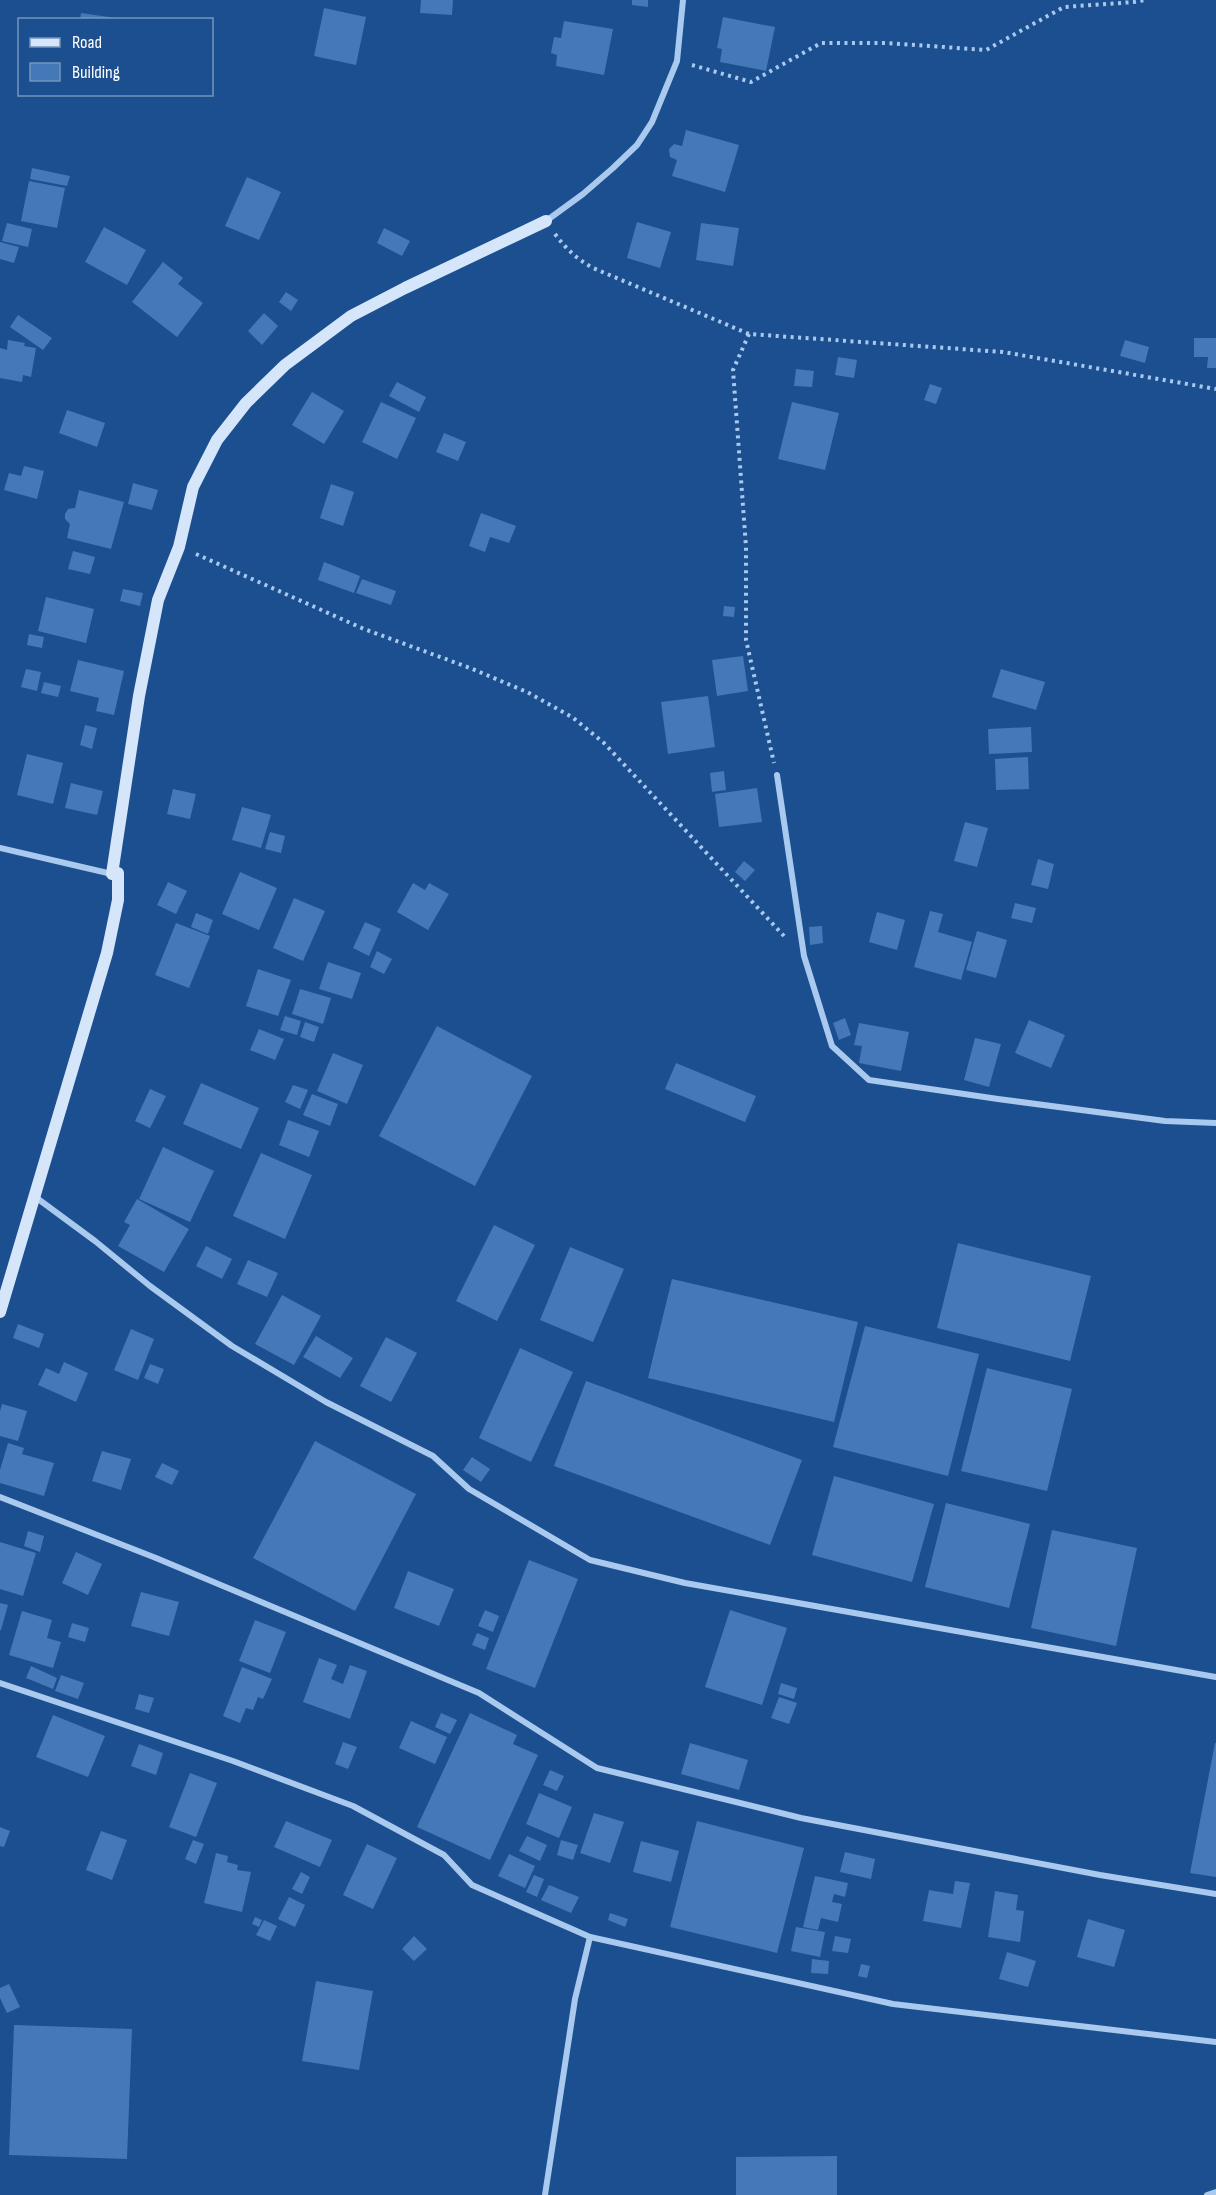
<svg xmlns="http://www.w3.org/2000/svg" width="1216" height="2195" font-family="'Sofia Sans Condensed',sans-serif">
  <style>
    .building { fill: #4478b7 }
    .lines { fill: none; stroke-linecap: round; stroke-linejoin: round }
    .path { stroke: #a9c9ee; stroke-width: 4; stroke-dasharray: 3 4.5; stroke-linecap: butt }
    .street { stroke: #a9c9ee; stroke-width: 6 }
    .secondary { stroke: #d6e6fa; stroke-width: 12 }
  </style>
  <rect width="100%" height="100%" fill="#1b4f8f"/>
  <g class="building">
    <path d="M 421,0 L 453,0 L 452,15 L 420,13 Z"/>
    <path d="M 632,0 L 648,0 L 648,7 L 632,5 Z"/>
    <path d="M 324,8 L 366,17 L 356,65 L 314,56 Z"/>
    <path d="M 81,13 L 116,18 L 116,20 L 80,20 Z"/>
    <path d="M 723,17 L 775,27 L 766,71 L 720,62 L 722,49 L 717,48 Z"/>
    <path d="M 564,21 L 613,29 L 604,75 L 556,66 L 557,55 L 551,53 L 554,37 L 561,38 Z"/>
    <path d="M 686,130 L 739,145 L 725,192 L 672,176 L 677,160 L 670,157 L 669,149 L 674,144 L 682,146 Z"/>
    <path d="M 32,168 L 70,176 L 67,186 L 30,179 Z"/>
    <path d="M 247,177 L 281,192 L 259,240 L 225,226 Z"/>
    <path d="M 29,181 L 65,188 L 57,228 L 21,221 Z"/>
    <path d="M 637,222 L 671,232 L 660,268 L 627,258 Z"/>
    <path d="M 7,223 L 32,229 L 28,247 L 2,241 Z"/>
    <path d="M 701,223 L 739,228 L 733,266 L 696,260 Z"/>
    <path d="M 104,227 L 146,250 L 127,285 L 85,262 Z"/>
    <path d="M 384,228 L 410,241 L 402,256 L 377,243 Z"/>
    <path d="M 0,242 L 19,247 L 14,263 L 0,259 Z"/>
    <path d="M 163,262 L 183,278 L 178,284 L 203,303 L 177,337 L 132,302 Z"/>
    <path d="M 286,292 L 298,300 L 291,311 L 279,302 Z"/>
    <path d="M 264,313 L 278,326 L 262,345 L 248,331 Z"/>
    <path d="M 18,315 L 52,338 L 43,350 L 10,327 Z"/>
    <path d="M 1194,338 L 1216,338 L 1216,368 L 1207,368 L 1208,357 L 1194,357 Z"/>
    <path d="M 8,340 L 25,343 L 24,346 L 36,348 L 31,377 L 23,375 L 22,382 L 0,378 L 0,348 L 7,350 Z"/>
    <path d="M 1125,340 L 1149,347 L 1145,363 L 1120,356 Z"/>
    <path d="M 838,357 L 857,360 L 854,378 L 835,375 Z"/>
    <path d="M 796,369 L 814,371 L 812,387 L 794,386 Z"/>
    <path d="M 397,382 L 426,397 L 419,412 L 389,396 Z"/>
    <path d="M 930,384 L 942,388 L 936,404 L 924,400 Z"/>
    <path d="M 312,392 L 344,411 L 324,444 L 292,425 Z"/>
    <path d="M 381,402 L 416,418 L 397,459 L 362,442 Z"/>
    <path d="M 792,402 L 839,413 L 825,470 L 778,459 Z"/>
    <path d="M 67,410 L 105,423 L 97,447 L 59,433 Z"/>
    <path d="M 444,433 L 466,442 L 458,461 L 436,452 Z"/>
    <path d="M 24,466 L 44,471 L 37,499 L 4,490 L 9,473 L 21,476 Z"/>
    <path d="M 133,483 L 158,490 L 152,510 L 128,504 Z"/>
    <path d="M 331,484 L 354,492 L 343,526 L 320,518 Z"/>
    <path d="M 79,490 L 124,502 L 111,549 L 67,538 L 70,524 L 65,519 L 65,514 L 68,509 L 75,508 Z"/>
    <path d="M 481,513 L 516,526 L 509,543 L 490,537 L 485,552 L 469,546 Z"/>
    <path d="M 73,551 L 95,557 L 90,574 L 68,569 Z"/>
    <path d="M 324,562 L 360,576 L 354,593 L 318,580 Z"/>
    <path d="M 362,579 L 396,591 L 391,605 L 356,593 Z"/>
    <path d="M 123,589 L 143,593 L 140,606 L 120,601 Z"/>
    <path d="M 46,597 L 94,609 L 86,643 L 38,631 Z"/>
    <path d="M 724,606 L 735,607 L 734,617 L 723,616 Z"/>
    <path d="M 29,634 L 44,637 L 42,648 L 27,645 Z"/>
    <path d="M 743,656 L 748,691 L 717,696 L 712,660 Z"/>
    <path d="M 78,660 L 124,671 L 114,715 L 96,711 L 99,698 L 70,691 Z"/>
    <path d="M 26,669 L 41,672 L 37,691 L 21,687 Z"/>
    <path d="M 1001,669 L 1045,682 L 1036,710 L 992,697 Z"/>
    <path d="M 44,682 L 61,686 L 58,697 L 41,693 Z"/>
    <path d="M 708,696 L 715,747 L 668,754 L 661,702 Z"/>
    <path d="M 85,725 L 97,728 L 92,749 L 80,745 Z"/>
    <path d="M 1031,727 L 1032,752 L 989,754 L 988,729 Z"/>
    <path d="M 27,754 L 63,763 L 53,804 L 17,795 Z"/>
    <path d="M 1028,757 L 1029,789 L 996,790 L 995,759 Z"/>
    <path d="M 724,771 L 726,790 L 712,792 L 710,773 Z"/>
    <path d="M 71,783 L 103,791 L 97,815 L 65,808 Z"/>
    <path d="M 757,788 L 762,822 L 719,827 L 715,794 Z"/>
    <path d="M 173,789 L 196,794 L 190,819 L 167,814 Z"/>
    <path d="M 242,807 L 271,815 L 261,848 L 232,840 Z"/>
    <path d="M 965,822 L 988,828 L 977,867 L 954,861 Z"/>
    <path d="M 270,832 L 285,836 L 281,853 L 265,849 Z"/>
    <path d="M 1038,859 L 1054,864 L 1048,889 L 1031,885 Z"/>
    <path d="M 744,861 L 755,870 L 745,881 L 735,872 Z"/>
    <path d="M 240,872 L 277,888 L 259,930 L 222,914 Z"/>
    <path d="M 168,882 L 187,891 L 176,914 L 157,905 Z"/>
    <path d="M 413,883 L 425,890 L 429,883 L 449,894 L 428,930 L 397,912 Z"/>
    <path d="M 294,898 L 325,911 L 303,961 L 273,948 Z"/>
    <path d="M 1015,903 L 1036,908 L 1032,923 L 1011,918 Z"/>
    <path d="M 930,911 L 943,914 L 938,932 L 972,942 L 961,980 L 914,967 Z"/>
    <path d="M 877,912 L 905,920 L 897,950 L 869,942 Z"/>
    <path d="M 196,913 L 213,920 L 208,934 L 191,927 Z"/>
    <path d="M 365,922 L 381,929 L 369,956 L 353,948 Z"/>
    <path d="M 176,923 L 210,936 L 189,988 L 155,975 Z"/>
    <path d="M 822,926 L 823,943 L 810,945 L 809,927 Z"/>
    <path d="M 977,931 L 1007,940 L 996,978 L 966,970 Z"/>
    <path d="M 377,951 L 392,959 L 384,974 L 370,967 Z"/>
    <path d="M 328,962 L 361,973 L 352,999 L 319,989 Z"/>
    <path d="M 258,969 L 291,980 L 278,1016 L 246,1006 Z"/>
    <path d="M 300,989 L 331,998 L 323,1024 L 292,1014 Z"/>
    <path d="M 285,1016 L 301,1021 L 297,1035 L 280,1030 Z"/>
    <path d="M 845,1018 L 851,1035 L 839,1040 L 833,1023 Z"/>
    <path d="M 1029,1020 L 1065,1035 L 1051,1068 L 1015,1053 Z"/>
    <path d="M 305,1022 L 319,1027 L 314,1042 L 300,1037 Z"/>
    <path d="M 859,1023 L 909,1032 L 901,1071 L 859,1063 L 862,1046 L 854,1045 Z"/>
    <path d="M 437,1026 L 532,1076 L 475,1186 L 379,1136 Z"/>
    <path d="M 259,1029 L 284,1039 L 275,1060 L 250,1050 Z"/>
    <path d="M 975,1038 L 1001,1044 L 989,1087 L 964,1080 Z"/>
    <path d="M 333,1053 L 363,1065 L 347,1104 L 317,1091 Z"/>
    <path d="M 676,1063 L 756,1096 L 745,1122 L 665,1089 Z"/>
    <path d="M 201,1083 L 259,1108 L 241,1149 L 183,1124 Z"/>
    <path d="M 293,1085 L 308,1090 L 300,1109 L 285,1102 Z"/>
    <path d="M 150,1089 L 166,1096 L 150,1128 L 135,1121 Z"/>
    <path d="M 312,1094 L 338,1104 L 330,1126 L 303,1115 Z"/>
    <path d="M 288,1120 L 319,1131 L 309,1157 L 279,1145 Z"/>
    <path d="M 163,1147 L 214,1171 L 190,1222 L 139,1199 Z"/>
    <path d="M 261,1153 L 312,1175 L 285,1239 L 233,1216 Z"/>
    <path d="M 137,1199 L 189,1229 L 164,1272 L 118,1246 L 130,1225 L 124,1222 Z"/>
    <path d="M 494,1225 L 535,1245 L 497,1321 L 456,1301 Z"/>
    <path d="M 958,1243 L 1091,1276 L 1070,1361 L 937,1328 Z"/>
    <path d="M 206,1246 L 232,1259 L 222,1279 L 196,1266 Z"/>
    <path d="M 570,1247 L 624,1269 L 593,1342 L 540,1320 Z"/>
    <path d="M 248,1260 L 278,1273 L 267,1297 L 237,1284 Z"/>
    <path d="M 672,1279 L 858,1322 L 834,1422 L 648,1378 Z"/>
    <path d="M 282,1295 L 321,1316 L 294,1365 L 255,1344 Z"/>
    <path d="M 18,1324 L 44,1334 L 39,1348 L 13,1338 Z"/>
    <path d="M 865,1326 L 979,1354 L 948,1476 L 833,1447 Z"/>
    <path d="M 131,1329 L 154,1339 L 138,1380 L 114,1370 Z"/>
    <path d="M 316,1336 L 353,1358 L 340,1378 L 303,1357 Z"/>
    <path d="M 386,1337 L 417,1353 L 391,1402 L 360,1386 Z"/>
    <path d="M 520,1348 L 573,1372 L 531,1462 L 479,1438 Z"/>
    <path d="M 64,1362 L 88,1373 L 76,1402 L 38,1385 L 46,1368 L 59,1374 Z"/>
    <path d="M 150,1364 L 164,1369 L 158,1384 L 144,1378 Z"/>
    <path d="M 987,1368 L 1072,1389 L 1047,1491 L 961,1471 Z"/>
    <path d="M 586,1381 L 802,1460 L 770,1545 L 554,1466 Z"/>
    <path d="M 2,1404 L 27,1411 L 18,1441 L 0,1436 L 0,1411 Z"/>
    <path d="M 315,1441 L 416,1494 L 355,1611 L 253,1558 Z"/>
    <path d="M 8,1443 L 24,1448 L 22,1454 L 54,1463 L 44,1496 L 0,1483 L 0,1470 Z"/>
    <path d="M 102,1451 L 131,1459 L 121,1490 L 92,1481 Z"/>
    <path d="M 472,1457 L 490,1469 L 481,1482 L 463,1470 Z"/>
    <path d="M 162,1463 L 179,1471 L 172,1485 L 155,1477 Z"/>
    <path d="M 834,1476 L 934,1504 L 912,1582 L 812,1555 Z"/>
    <path d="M 946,1503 L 1030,1524 L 1009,1608 L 925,1587 Z"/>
    <path d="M 1052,1530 L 1137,1548 L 1116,1646 L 1031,1628 Z"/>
    <path d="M 28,1531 L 44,1536 L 40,1552 L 24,1546 Z"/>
    <path d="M 0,1542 L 36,1553 L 23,1596 L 0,1589 Z"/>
    <path d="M 76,1552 L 102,1564 L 88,1595 L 62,1583 Z"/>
    <path d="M 529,1560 L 578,1579 L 535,1688 L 486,1669 Z"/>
    <path d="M 408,1571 L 454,1589 L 439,1626 L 394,1608 Z"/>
    <path d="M 141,1592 L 179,1602 L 169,1636 L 131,1626 Z"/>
    <path d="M 0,1603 L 8,1605 L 1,1630 L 0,1630 Z"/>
    <path d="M 485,1610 L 499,1616 L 493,1632 L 478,1626 Z"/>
    <path d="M 730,1610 L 787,1628 L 762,1705 L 705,1687 Z"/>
    <path d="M 22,1611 L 52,1620 L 47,1638 L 61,1642 L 53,1668 L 9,1655 Z"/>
    <path d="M 255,1620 L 286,1632 L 270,1673 L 239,1661 Z"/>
    <path d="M 72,1623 L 89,1628 L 85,1642 L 68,1637 Z"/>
    <path d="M 477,1633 L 489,1638 L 485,1650 L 472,1645 Z"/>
    <path d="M 319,1658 L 337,1665 L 331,1679 L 343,1684 L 350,1665 L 367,1671 L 350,1719 L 303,1702 Z"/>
    <path d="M 31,1666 L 57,1678 L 53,1689 L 26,1678 Z"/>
    <path d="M 242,1667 L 272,1679 L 263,1699 L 258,1697 L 253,1710 L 246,1708 L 240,1723 L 223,1716 Z"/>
    <path d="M 61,1675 L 84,1683 L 78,1699 L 55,1691 Z"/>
    <path d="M 781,1683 L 797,1688 L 794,1699 L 778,1694 Z"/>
    <path d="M 139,1694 L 154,1698 L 149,1713 L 135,1709 Z"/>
    <path d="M 779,1697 L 797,1703 L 789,1724 L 771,1718 Z"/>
    <path d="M 441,1713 L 457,1720 L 450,1734 L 435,1727 Z"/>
    <path d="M 470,1713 L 517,1735 L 513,1744 L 538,1755 L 490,1860 L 417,1827 Z"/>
    <path d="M 53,1715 L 105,1736 L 88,1777 L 36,1757 Z"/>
    <path d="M 411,1721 L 447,1737 L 435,1764 L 399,1748 Z"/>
    <path d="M 343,1742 L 357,1747 L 348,1769 L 335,1764 Z"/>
    <path d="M 690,1743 L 748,1760 L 739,1790 L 681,1774 Z"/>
    <path d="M 1215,1743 L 1216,1743 L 1216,1877 L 1190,1873 Z"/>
    <path d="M 139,1744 L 163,1753 L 156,1775 L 131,1766 Z"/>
    <path d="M 550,1770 L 564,1776 L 557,1791 L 543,1785 Z"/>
    <path d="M 190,1773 L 217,1783 L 196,1837 L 169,1827 Z"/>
    <path d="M 539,1793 L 572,1807 L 559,1838 L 526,1824 Z"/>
    <path d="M 594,1813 L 624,1822 L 610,1863 L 580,1853 Z"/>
    <path d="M 286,1821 L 332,1840 L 320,1867 L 274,1847 Z"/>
    <path d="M 697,1821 L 804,1848 L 777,1953 L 670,1927 Z"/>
    <path d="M 0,1827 L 10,1831 L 4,1847 L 0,1846 Z"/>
    <path d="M 101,1831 L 127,1840 L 112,1880 L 86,1870 Z"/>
    <path d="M 527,1836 L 547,1845 L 540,1861 L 519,1851 Z"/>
    <path d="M 193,1840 L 204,1844 L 196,1864 L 185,1859 Z"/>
    <path d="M 561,1840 L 578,1845 L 573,1860 L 557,1855 Z"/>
    <path d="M 641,1841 L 679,1851 L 671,1882 L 633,1872 Z"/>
    <path d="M 367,1844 L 397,1858 L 373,1909 L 343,1895 Z"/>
    <path d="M 845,1852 L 875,1859 L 871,1879 L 840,1872 Z"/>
    <path d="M 216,1853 L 228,1856 L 227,1862 L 238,1865 L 237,1870 L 251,1872 L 242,1912 L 204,1903 Z"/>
    <path d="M 509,1854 L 535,1866 L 525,1888 L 498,1876 Z"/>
    <path d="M 301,1872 L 310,1877 L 302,1894 L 292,1889 Z"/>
    <path d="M 534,1875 L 544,1879 L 537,1897 L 526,1892 Z"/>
    <path d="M 815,1876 L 848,1883 L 845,1897 L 834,1894 L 832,1902 L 842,1904 L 838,1922 L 821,1918 L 818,1930 L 803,1927 Z"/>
    <path d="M 955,1881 L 970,1883 L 961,1928 L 923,1921 L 929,1890 L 953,1894 Z"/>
    <path d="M 549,1885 L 579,1897 L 571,1913 L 541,1900 Z"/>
    <path d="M 995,1891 L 1018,1895 L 1016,1910 L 1024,1911 L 1020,1942 L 988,1937 Z"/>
    <path d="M 289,1897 L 305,1905 L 295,1927 L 278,1919 Z"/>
    <path d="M 610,1913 L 628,1919 L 625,1927 L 608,1920 Z"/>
    <path d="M 255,1917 L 262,1920 L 259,1927 L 252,1924 Z"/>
    <path d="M 1088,1919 L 1125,1930 L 1114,1967 L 1077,1957 Z"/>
    <path d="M 264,1920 L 277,1926 L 270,1941 L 256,1935 Z"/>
    <path d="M 796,1927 L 825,1932 L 820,1957 L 791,1951 Z"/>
    <path d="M 414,1936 L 427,1949 L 414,1961 L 402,1949 Z"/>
    <path d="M 835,1936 L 851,1939 L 848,1953 L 832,1951 Z"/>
    <path d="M 1007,1952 L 1036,1961 L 1028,1987 L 999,1979 Z"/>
    <path d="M 812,1959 L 829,1961 L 828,1974 L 811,1973 Z"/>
    <path d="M 861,1964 L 870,1966 L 867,1978 L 858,1976 Z"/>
    <path d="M 316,1981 L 373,1991 L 359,2070 L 302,2061 Z"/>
    <path d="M 9,1984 L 20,2007 L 7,2013 L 0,1998 L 0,1988 Z"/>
    <path d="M 14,2025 L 132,2029 L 127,2159 L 9,2155 Z"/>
    <path d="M 837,2156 L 837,2195 L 736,2195 L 736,2157 Z"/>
  </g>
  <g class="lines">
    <g class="path">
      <path d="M 692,65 L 751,82 L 821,43 L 887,43 L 986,50 L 1064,7 L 1134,2 L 1145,0"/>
      <path d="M 555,234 C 566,249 577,259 593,268 L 749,334 L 1003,352 L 1216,389"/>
      <path d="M 749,334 L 733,370 L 746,547 L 746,640 L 774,763"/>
      <path d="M 196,554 L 364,629 L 470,668 L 527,692 L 572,717 L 604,743 L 784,936"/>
    </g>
    <g class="street">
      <path d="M 546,221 L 583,194 L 613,168 L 637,145 L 652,122 L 677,61 L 683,0"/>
      <path d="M 777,775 L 804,956 L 832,1046 L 869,1080 L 998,1099 L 1165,1121 L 1216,1123"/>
      <path d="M 0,848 L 112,874"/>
      <path d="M 34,1196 L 95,1241 L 150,1286 L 232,1346 L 326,1402 L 433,1456 L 469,1489 L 590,1560 L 685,1583 L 1216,1677"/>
      <path d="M 0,1497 L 156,1558 L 479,1693 L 597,1768 L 801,1818 L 1100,1875 L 1216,1894"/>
      <path d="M 0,1683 L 233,1761 L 353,1806 L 444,1855 L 472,1885 L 590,1937 L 575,1999 L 545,2195"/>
      <path d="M 590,1937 L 893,2004 L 1216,2042"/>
      <path d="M 1207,2195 L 1216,2192"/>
    </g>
    <path class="secondary" d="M 0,1312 L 107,953 L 118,900 L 118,873 L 112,874 L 139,696 L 158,600 L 179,547 L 193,487 L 217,440 L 246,403 L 285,365 L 351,316 L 405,288 L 546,221"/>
  </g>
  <rect x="18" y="18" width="195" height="78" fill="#1b4f8f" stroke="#7695bc" stroke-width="1.5"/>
  <rect x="30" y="38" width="30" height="9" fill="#d6e6fa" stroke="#7695bc" stroke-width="1.5"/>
  <text x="72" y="48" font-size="18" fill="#ffffff">Road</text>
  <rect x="30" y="63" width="30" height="18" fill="#4478b7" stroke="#7695bc" stroke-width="1.5"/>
  <text x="72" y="78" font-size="18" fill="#ffffff">Building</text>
</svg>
